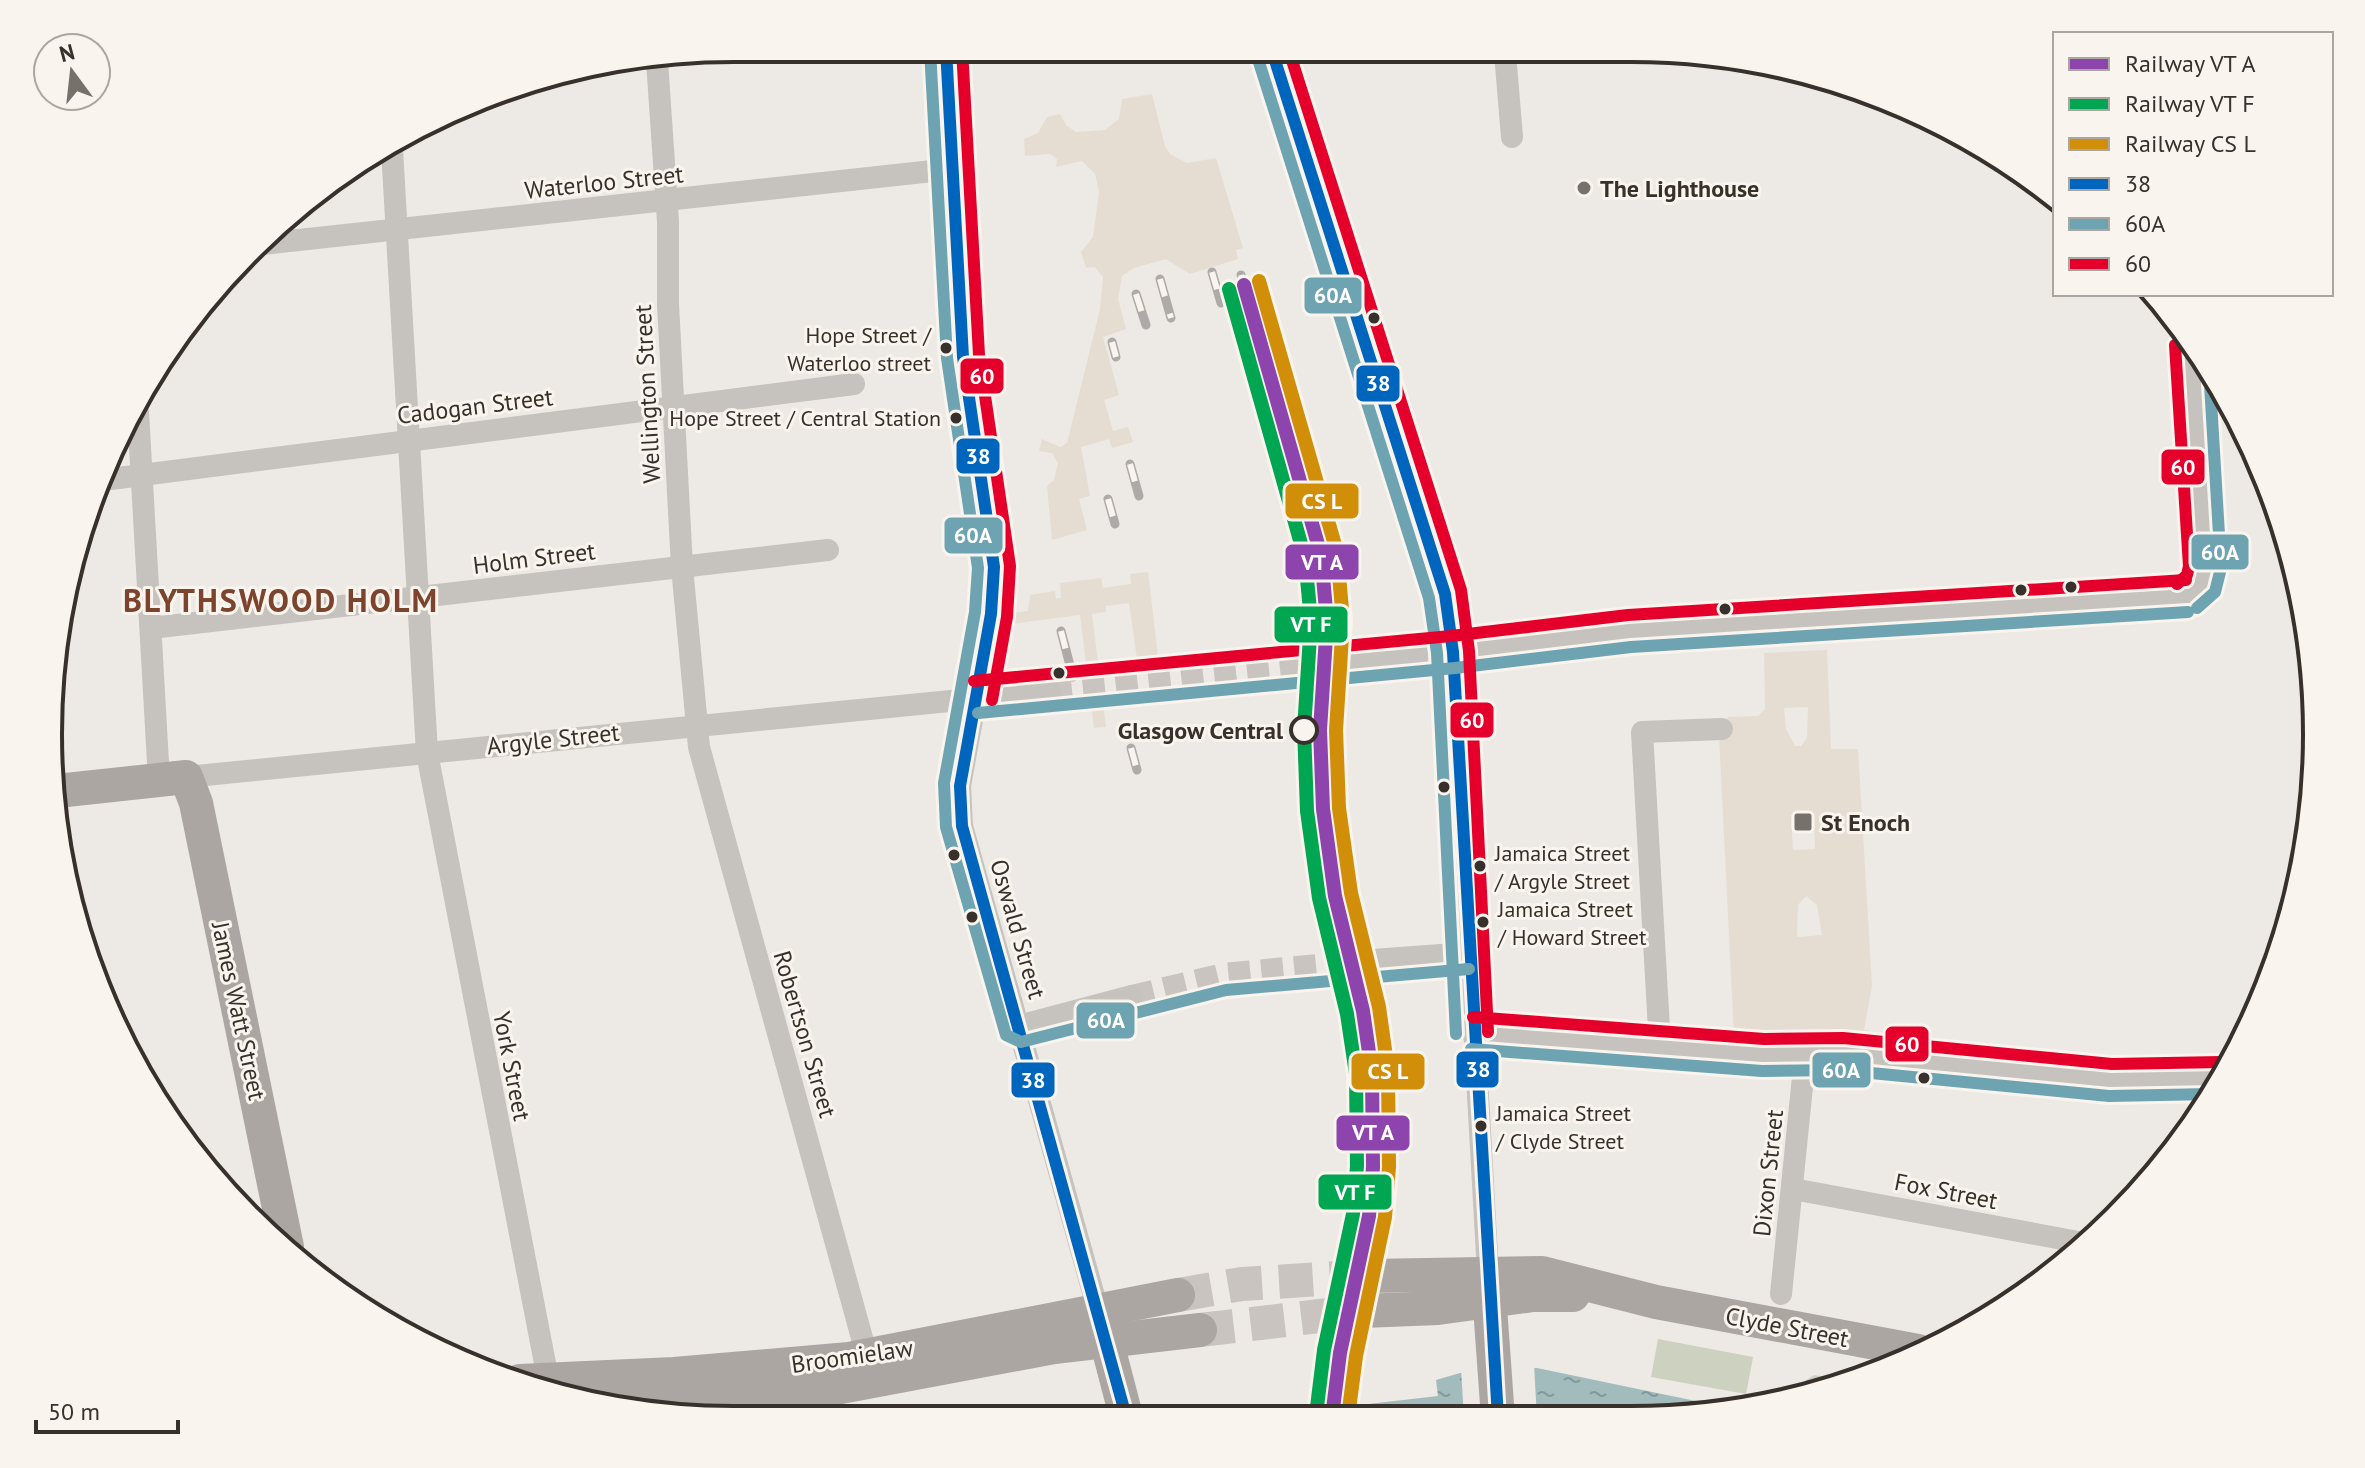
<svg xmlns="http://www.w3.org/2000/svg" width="2365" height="1468" font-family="'PT Sans',sans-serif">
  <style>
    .grass { fill: #cdd1c0 }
    .plaza { fill: #e6ddd2; fill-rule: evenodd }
    .water { fill: url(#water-ripples) }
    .pier { fill: #ede9e4 }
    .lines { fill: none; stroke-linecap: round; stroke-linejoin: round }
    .street-tunnel { stroke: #c9c4bf; stroke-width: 22; stroke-dasharray: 22 11; stroke-linecap: butt }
    .primary-tunnel { stroke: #c9c4bf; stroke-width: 34; stroke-dasharray: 34 17; stroke-linecap: butt }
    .street { stroke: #c6c2bd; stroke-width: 22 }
    .primary { stroke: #aba6a2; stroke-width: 34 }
    .rail-casing { stroke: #aeaaa7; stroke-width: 9 }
    .rail { stroke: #f9f4ed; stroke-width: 6; stroke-dasharray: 18; stroke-linecap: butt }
    .bus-1-casing { stroke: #f9f4ed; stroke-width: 18 }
    .bus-2-casing { stroke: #f9f4ed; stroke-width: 18 }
    .bus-3-casing { stroke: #f9f4ed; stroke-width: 18 }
    .bus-1 { stroke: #0065bd; stroke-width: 12 }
    .bus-2 { stroke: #6ea3b1; stroke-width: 12 }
    .bus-3 { stroke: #e4002b; stroke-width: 12 }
    .rail-1-casing { stroke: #f9f4ed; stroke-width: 20 }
    .rail-2-casing { stroke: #f9f4ed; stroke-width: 20 }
    .rail-3-casing { stroke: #f9f4ed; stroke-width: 20 }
    .rail-1 { stroke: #8e44ad; stroke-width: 14 }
    .rail-2 { stroke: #00a651; stroke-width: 14 }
    .rail-3 { stroke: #d18e09; stroke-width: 14 }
    .poi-dot { fill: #77716c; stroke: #f9f4ed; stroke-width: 3 }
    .bus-dot { fill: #37302b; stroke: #f9f4ed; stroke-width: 3 }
    .stop-dot { fill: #f9f4ed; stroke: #37302b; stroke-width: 4 }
    .labels { text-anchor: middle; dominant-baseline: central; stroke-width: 6; stroke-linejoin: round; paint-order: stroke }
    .bus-label { font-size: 22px; fill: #37302b; stroke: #f9f4ed; text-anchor: start }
    .street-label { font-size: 24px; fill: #37302b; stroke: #f9f4ed }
    .poi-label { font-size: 24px; font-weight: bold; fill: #37302b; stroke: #f9f4ed; text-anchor: start }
    .stop-label { font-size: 24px; font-weight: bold; fill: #37302b; stroke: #f9f4ed; text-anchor: end }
    .district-label { font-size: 32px; font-weight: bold; letter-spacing: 2px; fill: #7d442d; stroke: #f9f4ed }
    .rim { fill: none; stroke: #37302b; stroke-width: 4 }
    .line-badge { stroke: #f9f4ed; stroke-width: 3 }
    .badge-label { font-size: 22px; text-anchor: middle; font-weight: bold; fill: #fff }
  </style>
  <defs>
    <pattern id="water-ripples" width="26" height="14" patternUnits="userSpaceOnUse" patternTransform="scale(2)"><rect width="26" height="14" fill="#a2bbbc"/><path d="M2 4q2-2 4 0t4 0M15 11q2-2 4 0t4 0" fill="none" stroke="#859899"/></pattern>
  </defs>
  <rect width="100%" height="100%" fill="#ede9e4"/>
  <g class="grass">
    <path d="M 1658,1339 L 1753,1357 L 1746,1394 L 1651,1377 Z"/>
    <path d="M 1814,1375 L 1835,1378 L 1833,1387 L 1802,1398 L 1805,1381 Z"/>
  </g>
  <g class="plaza">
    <path d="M 1152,94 L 1165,146 L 1170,154 L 1187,163 L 1216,158 L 1243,248 L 1236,250 L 1238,259 L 1190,274 L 1166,259 L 1134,268 L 1122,276 L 1118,299 L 1126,329 L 1103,337 L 1119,395 L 1104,400 L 1113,431 L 1128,427 L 1133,442 L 1112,448 L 1109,439 L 1081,447 L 1090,496 L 1079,499 L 1087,530 L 1052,540 L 1047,486 L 1054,480 L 1058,463 L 1052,453 L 1039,451 L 1042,439 L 1060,447 L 1067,443 L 1100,309 L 1103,277 L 1095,267 L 1086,268 L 1081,252 L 1093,237 L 1099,192 L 1095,174 L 1082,161 L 1056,167 L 1057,159 L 1050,154 L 1025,156 L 1024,139 L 1038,133 L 1047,117 L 1060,114 L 1066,125 L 1076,132 L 1105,130 L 1119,119 L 1122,99 Z"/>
    <path d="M 1977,148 L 2015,170 L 1998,171 L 1977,161 Z"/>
    <path d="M 1148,572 L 1158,656 L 1137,659 L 1129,603 L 1106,606 L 1106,612 L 1092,614 L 1106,727 L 1094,728 L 1080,615 L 994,626 L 1001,693 L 987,694 L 982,617 L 1028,611 L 1030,595 L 1055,591 L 1056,598 L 1061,598 L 1060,583 L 1101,578 L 1103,588 L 1131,584 L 1130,574 Z"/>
    <path d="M 1827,650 L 1831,749 L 1858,749 L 1872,986 L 1864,1030 L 1870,1031 L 1871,1041 L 1734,1036 L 1719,735 L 1728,717 L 1758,716 L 1765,709 L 1764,653 ZM 1808,707 L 1807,738 L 1801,746 L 1795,746 L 1786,729 L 1784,708 ZM 1814,814 L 1815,849 L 1793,850 L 1791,815 ZM 1806,896 L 1817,905 L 1822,935 L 1797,937 L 1798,905 Z"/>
  </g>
  <path class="water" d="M 1537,1368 L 1734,1409 L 1676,1418 L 1255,1417 L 1438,1396 L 1436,1380 L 1460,1373 Z"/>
  <g class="pier">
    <path d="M 1534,1364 L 1537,1418 L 1464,1418 L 1461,1369 Z"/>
    <path d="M 1349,1402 L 1348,1417 L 1251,1417 L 1254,1413 Z"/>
  </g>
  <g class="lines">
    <g class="street-tunnel">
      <path d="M 1050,691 L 1330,661"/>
      <path d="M 1132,996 L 1223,974 L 1359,961"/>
    </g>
    <g class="primary-tunnel">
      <path d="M 1178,1295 L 1242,1284 L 1369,1276"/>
      <path d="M 1200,1330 L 1362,1311"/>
    </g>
    <g class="street">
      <path d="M 946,49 L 963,357 L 994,567 L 991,614 L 960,786 L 962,826 L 1098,1310"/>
      <path d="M 1272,51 L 1445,594 L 1453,652 L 1488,1273"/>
      <path d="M 1505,53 L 1512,137"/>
      <path d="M 657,61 L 668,222 L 668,304 L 682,567 L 699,747 L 867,1356"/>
      <path d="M 392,149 L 427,753 L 550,1389"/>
      <path d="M 262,244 L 951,169"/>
      <path d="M 138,412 L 159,780"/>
      <path d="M 103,480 L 854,384"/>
      <path d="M 151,628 L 828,550"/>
      <path d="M 1330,661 L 1776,619 L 2187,596 L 2201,584 L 2205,567 L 2191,344"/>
      <path d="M 186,777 L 1050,691"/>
      <path d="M 1359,961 L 1468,953"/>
      <path d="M 1019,1026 L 1132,996"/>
      <path d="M 1472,1033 L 1763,1055 L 1841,1054 L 2111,1080 L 2221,1078"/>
      <path d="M 1660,1047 L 1642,732 L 1722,729"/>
      <path d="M 1793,1189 L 2089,1244"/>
      <path d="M 1781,1294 L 1805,1057"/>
    </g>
    <g class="primary">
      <path d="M 57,791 L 186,777 L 196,803 L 287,1247"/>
      <path d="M 1369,1276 L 1542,1273 L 1656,1302 L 1918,1351"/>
      <path d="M 1488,1279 L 1498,1418"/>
      <path d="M 1362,1311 L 1438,1308 L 1533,1295 L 1573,1295"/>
      <path d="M 1101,1320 L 1126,1416"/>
      <path d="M 520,1381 L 674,1374 L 849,1359 L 1178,1295"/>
      <path d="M 621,1408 L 830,1389 L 1054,1347 L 1200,1330"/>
    </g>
    <defs>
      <g id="rail">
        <path d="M 1212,272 L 1221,303"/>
        <path d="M 1241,275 L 1244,285"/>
        <path d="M 1160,279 L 1171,318"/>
        <path d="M 1136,294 L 1146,325"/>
        <path d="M 1112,342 L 1116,357"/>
        <path d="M 1130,464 L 1139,496"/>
        <path d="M 1108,499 L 1115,524"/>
        <path d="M 1061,631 L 1073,677"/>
        <path d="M 1131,748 L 1137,770"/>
      </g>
    </defs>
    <use href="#rail" class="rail-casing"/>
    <use href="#rail" class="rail"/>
    <defs>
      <g id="bus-1">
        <path d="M 946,49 L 963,357 L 994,567 L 991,614 L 960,786 L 962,826 L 1126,1416"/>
        <path d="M 1272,51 L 1445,594 L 1453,652 L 1498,1418"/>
      </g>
      <g id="bus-2">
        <path d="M 930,50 L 947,358 L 978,568 L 975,612 L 944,783 L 946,827 L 1006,1035 L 1021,1042 L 1226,990 L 1469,969"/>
        <path d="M 1257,56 L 1429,598 L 1437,653 L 1456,1034"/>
        <path d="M 2197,608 L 2215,592 L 2221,568 L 2209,368"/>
        <path d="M 978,713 L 1455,668 L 1631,647 L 2188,612"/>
        <path d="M 1471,1049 L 1762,1071 L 1840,1070 L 2109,1096 L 2211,1094"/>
      </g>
      <g id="bus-3">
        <path d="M 962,49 L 979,355 L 1010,566 L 1007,617 L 992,700"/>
        <path d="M 1289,51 L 1461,590 L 1469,651 L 1488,1032"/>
        <path d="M 2175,345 L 2189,566 L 2187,575 L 2177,584"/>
        <path d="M 974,681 L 1451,636 L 1628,615 L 2186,580"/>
        <path d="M 1473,1017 L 1764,1039 L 1843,1038 L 2112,1064 L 2221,1062"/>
      </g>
    </defs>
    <use href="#bus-1" class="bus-1-casing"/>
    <use href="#bus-2" class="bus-2-casing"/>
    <use href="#bus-3" class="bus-3-casing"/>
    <use href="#bus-1" class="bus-1"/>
    <use href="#bus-2" class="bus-2"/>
    <use href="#bus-3" class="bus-3"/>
    <defs>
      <path id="rail-1" d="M 1244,285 L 1321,555 L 1327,621 L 1320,730 L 1323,809 L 1335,896 L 1363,1011 L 1372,1073 L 1373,1167 L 1369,1216 L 1340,1353 L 1332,1417"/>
      <path id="rail-2" d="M 1229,289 L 1305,558 L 1311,621 L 1304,729 L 1307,811 L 1319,898 L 1347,1014 L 1356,1074 L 1357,1166 L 1353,1214 L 1324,1350 L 1316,1415"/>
      <path id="rail-3" d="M 1259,281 L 1337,552 L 1343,621 L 1336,730 L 1339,808 L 1351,893 L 1379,1007 L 1388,1071 L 1389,1167 L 1385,1217 L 1356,1356 L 1348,1417"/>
    </defs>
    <use href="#rail-1" class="rail-1-casing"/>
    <use href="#rail-2" class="rail-2-casing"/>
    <use href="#rail-3" class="rail-3-casing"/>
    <use href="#rail-1" class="rail-1"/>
    <use href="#rail-2" class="rail-2"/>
    <use href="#rail-3" class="rail-3"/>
  </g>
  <g class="poi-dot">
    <circle cx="1584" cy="188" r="8"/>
    <rect x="1793" y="812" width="20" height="20" rx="4"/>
  </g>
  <g class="bus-dot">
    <circle cx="1374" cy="318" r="7"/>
    <circle cx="946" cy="348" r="7"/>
    <circle cx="956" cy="418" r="7"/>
    <circle cx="2071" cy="587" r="7"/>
    <circle cx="2021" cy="590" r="7"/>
    <circle cx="1725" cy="609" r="7"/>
    <circle cx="1059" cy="673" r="7"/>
    <circle cx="1444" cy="787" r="7"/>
    <circle cx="954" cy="855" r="7"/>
    <circle cx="1480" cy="866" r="7"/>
    <circle cx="972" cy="917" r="7"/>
    <circle cx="1483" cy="922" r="7"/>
    <circle cx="1924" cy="1078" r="7"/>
    <circle cx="1481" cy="1126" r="7"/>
  </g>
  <circle class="stop-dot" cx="1304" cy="730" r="13"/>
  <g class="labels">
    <g class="bus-label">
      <text x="931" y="335" text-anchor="end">Hope Street /<tspan x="931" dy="28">Waterloo street</tspan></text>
      <text x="941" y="418" text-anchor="end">Hope Street / Central Station</text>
      <text x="1495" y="853">Jamaica Street<tspan x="1495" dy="28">/ Argyle Street</tspan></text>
      <text x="1498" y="909">Jamaica Street<tspan x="1498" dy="28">/ Howard Street</tspan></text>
      <text x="1496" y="1113">Jamaica Street<tspan x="1496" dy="28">/ Clyde Street</tspan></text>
    </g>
    <g class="street-label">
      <text transform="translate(604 182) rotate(-6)">Waterloo Street</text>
      <text transform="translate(647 394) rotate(-93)">Wellington Street</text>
      <text transform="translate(475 406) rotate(-7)">Cadogan Street</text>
      <text transform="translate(534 558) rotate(-7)">Holm Street</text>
      <text transform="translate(553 739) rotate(-6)">Argyle Street</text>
      <text transform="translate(1018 929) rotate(74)">Oswald Street</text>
      <text transform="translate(239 1011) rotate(78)">James Watt Street</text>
      <text transform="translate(805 1034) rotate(74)">Robertson Street</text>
      <text transform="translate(512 1066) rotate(79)">York Street</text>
      <text transform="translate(1768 1173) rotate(-84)">Dixon Street</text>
      <text transform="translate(1946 1191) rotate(11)">Fox Street</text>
      <text transform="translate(1787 1327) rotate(11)">Clyde Street</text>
      <text transform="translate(852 1356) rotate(-8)">Broomielaw</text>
    </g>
    <g class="poi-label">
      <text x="1600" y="188">The Lighthouse</text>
      <text x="1821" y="822">St Enoch</text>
    </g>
    <g class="stop-label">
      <text x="1283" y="730">Glasgow Central</text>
    </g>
    <g class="district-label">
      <text x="281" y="600">BLYTHSWOOD HOLM</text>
    </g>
  </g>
  <path d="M0 0H2365V1468H0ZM734 62H1631A672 672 0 0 1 2303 734V734A672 672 0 0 1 1631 1406H734A672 672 0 0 1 62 734V734A672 672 0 0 1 734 62Z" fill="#f9f4ed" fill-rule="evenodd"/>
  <path class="rim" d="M734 62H1631A672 672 0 0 1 2303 734V734A672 672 0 0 1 1631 1406H734A672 672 0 0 1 62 734V734A672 672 0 0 1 734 62Z"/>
  <g class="line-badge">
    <rect x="1303" y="276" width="60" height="39" rx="8" fill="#6ea3b1"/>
    <rect x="959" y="357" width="46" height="38" rx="8" fill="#e4002b"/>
    <rect x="1355" y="364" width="46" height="39" rx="8" fill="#0065bd"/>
    <rect x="955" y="437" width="46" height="38" rx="8" fill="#0065bd"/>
    <rect x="2160" y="448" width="46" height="38" rx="8" fill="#e4002b"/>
    <rect x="1284" y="482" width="76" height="38" rx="8" fill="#d18e09"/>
    <rect x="943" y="516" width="61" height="39" rx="8" fill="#6ea3b1"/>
    <rect x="2190" y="533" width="60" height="38" rx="8" fill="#6ea3b1"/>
    <rect x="1284" y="543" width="76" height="38" rx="8" fill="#8e44ad"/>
    <rect x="1273" y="605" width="76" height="39" rx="8" fill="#00a651"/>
    <rect x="1449" y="701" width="46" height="38" rx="8" fill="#e4002b"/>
    <rect x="1075" y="1001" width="61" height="39" rx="8" fill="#6ea3b1"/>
    <rect x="1884" y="1025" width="46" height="38" rx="8" fill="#e4002b"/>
    <rect x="1455" y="1050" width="45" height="39" rx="8" fill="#0065bd"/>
    <rect x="1811" y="1051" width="61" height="38" rx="8" fill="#6ea3b1"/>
    <rect x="1350" y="1052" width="76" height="39" rx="8" fill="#d18e09"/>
    <rect x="1010" y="1061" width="46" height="38" rx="8" fill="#0065bd"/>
    <rect x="1335" y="1114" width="76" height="38" rx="8" fill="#8e44ad"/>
    <rect x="1317" y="1173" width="76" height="38" rx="8" fill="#00a651"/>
  </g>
  <g class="badge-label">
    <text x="1333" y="303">60A</text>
    <text x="982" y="384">60</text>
    <text x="1378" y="391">38</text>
    <text x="978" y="464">38</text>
    <text x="2183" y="475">60</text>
    <text x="1322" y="509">CS L</text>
    <text x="973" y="543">60A</text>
    <text x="2220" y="560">60A</text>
    <text x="1322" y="570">VT A</text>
    <text x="1311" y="632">VT F</text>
    <text x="1472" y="728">60</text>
    <text x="1106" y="1028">60A</text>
    <text x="1907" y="1052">60</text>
    <text x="1478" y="1077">38</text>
    <text x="1841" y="1078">60A</text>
    <text x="1388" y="1079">CS L</text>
    <text x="1033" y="1088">38</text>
    <text x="1373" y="1140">VT A</text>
    <text x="1355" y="1200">VT F</text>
  </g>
  <rect x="2053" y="32" width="280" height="264" fill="#f9f4ed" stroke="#aba69f" stroke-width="2"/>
  <rect x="2069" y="58" width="40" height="12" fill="#8e44ad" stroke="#aba69f" stroke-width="2"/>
  <text x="2125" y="72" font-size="24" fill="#37302b">Railway VT A</text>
  <rect x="2069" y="98" width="40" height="12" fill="#00a651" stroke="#aba69f" stroke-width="2"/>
  <text x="2125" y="112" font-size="24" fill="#37302b">Railway VT F</text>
  <rect x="2069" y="138" width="40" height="12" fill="#d18e09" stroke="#aba69f" stroke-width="2"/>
  <text x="2125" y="152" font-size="24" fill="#37302b">Railway CS L</text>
  <rect x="2069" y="178" width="40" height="12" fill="#0065bd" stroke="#aba69f" stroke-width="2"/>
  <text x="2125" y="192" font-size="24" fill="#37302b">38</text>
  <rect x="2069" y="218" width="40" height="12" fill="#6ea3b1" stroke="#aba69f" stroke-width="2"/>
  <text x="2125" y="232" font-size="24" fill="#37302b">60A</text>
  <rect x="2069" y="258" width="40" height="12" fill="#e4002b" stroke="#aba69f" stroke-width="2"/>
  <text x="2125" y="272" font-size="24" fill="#37302b">60</text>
  <g transform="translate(72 72) rotate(345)"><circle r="38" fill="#f9f4ed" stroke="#aba69f" stroke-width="2"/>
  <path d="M0-6L14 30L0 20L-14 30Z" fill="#77716c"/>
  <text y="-12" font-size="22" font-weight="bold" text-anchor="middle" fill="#37302b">N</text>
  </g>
  <path d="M36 1420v12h142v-12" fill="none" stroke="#37302b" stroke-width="4"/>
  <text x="48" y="1420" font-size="24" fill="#37302b" stroke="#f9f4ed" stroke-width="6" paint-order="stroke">50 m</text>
</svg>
